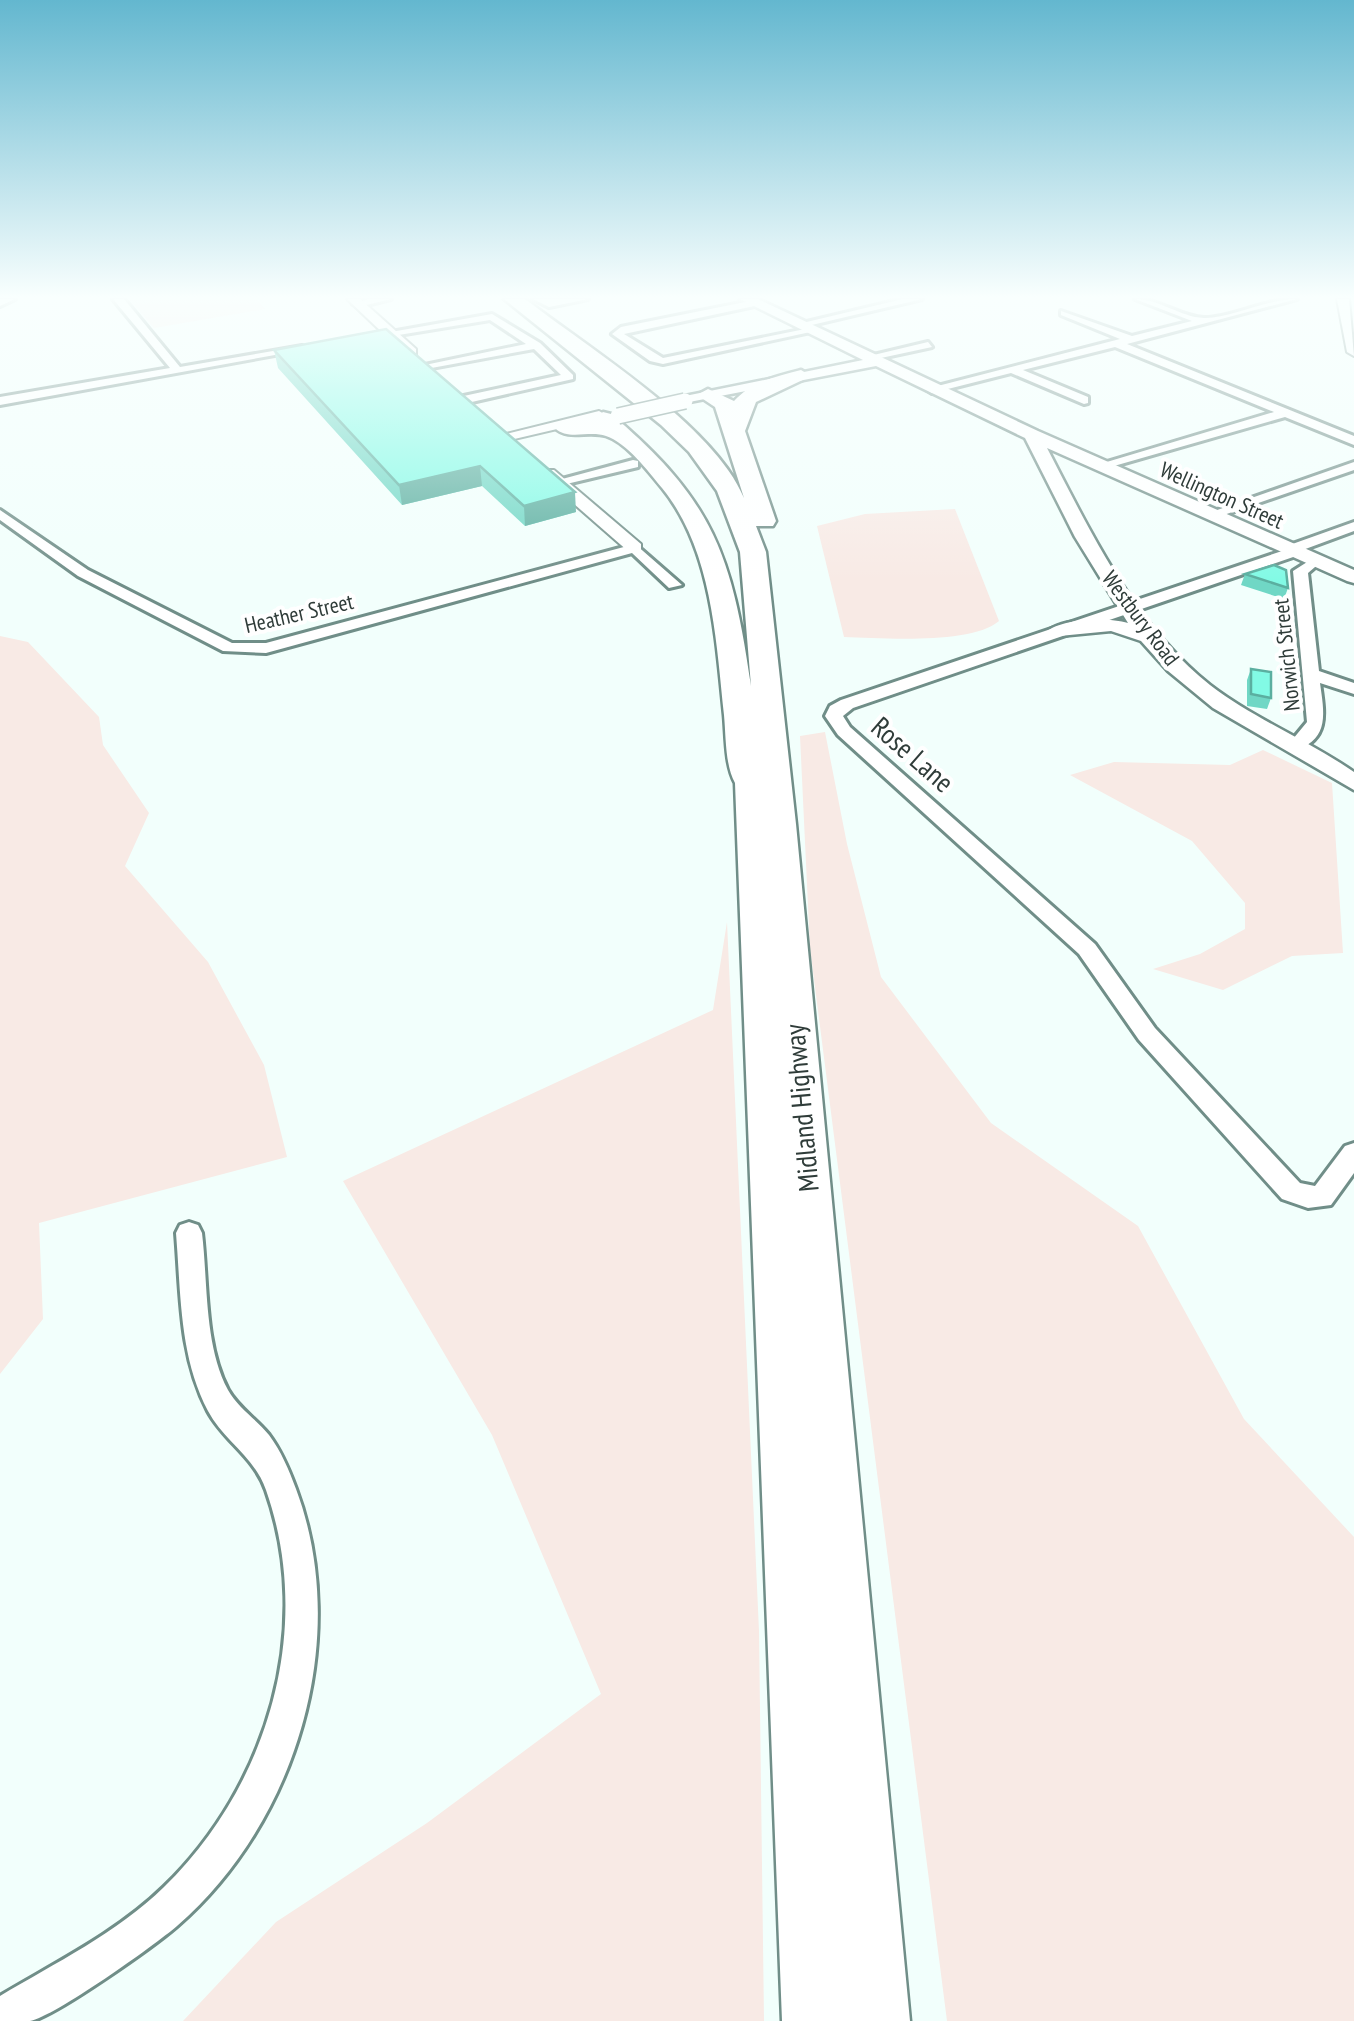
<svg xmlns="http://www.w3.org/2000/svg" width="1354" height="2021" font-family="'PT Sans Narrow',sans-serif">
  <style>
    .green { fill: #f8eae5 }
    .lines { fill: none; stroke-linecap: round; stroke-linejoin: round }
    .minor-casing { stroke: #708e88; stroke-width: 6 }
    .tertiary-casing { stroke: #708e88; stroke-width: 4 }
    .secondary-casing { stroke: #708e88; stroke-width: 5 }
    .motorway-casing { stroke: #708e88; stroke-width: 5 }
    .minor { fill: #fff; fill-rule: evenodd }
    .tertiary { fill: #fff; fill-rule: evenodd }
    .secondary { fill: #fff; fill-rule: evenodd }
    .motorway { fill: #fff; fill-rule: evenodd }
    .secondary-bridge-casing { stroke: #708e88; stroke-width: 18; stroke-linecap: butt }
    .secondary-bridge { stroke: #fff; stroke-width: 15 }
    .wall { fill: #70d7c5 }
    .shaded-wall { fill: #5bafa0 }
    .building { fill: #82fae5; stroke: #5bafa0; stroke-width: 2.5 }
    .labels { text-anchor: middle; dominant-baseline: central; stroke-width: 8; stroke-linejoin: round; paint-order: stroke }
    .far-street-label { font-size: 22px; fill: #2f3c39; stroke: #fff }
    .street-label { font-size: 28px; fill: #2f3c39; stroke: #fff }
  </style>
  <rect width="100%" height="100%" fill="#f2fffc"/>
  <g class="green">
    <path d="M 129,299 L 256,299 L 265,309 L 154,328 Z"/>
    <path d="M 955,509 L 999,621 C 971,645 882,638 844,637 L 817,526 L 865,514 Z"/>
    <path d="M 0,636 L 28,642 L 99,717 L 103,745 L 149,813 L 125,866 L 208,962 L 264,1065 L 287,1157 L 39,1223 L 43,1319 L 0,1374 Z"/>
    <path d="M 825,732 L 847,844 L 881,977 L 991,1123 L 1138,1226 L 1244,1419 L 1354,1537 L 1354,2021 L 947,2021 L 810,948 L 800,736 Z"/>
    <path d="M 1263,750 L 1332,783 L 1343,953 L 1292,956 L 1223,990 L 1153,969 L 1200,954 L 1245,929 L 1245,903 L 1192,841 L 1070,775 L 1114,762 L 1230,765 Z"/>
    <path d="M 727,922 L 759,1631 L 764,2021 L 183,2021 L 276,1922 L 427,1823 L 601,1694 L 492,1435 L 343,1181 L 713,1010 Z"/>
  </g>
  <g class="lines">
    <defs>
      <g id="minor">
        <path d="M 0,299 L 15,299 L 0,306 Z"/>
        <path d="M 113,299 L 124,299 L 180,367 L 302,346 L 308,349 L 0,405 L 0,397 L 170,368 Z"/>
        <path d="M 368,299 L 391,299 L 358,307 L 353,304 Z"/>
        <path d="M 533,299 L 588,299 L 549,307 Z"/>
        <path d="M 903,299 L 922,299 L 799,328 L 794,325 Z"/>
        <path d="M 1135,299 C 1160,299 1180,317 1204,318 C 1228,319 1266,299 1297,299 L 1127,344 L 1354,436 L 1354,445 L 1285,417 L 1100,470 L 1100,464 L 1274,412 L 1115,347 L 1023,370 L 1088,397 L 1088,403 L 1084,404 L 1011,373 L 932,393 L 926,389 L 1120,339 L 1061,315 L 1061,311 L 1132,336 L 1192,321 Z"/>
        <path d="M 755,300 L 759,305 L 624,334 L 663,358 L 810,328 L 815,331 L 663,364 L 650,361 L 612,334 L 621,327 Z"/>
        <path d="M 492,314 L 540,343 L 573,375 L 573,379 L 463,404 L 459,403 L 459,397 L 561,375 L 534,349 L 426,369 L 420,366 L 526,344 L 490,320 L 368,340 L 363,337 Z"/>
        <path d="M 928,342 L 932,347 L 867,361 L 861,358 Z"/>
        <path d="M 633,460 L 638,461 L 638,467 L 558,486 L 551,482 Z"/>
        <path d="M 1354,462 L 1354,470 L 1215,518 L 1203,515 Z"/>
        <path d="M 0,510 L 88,570 L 232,643 L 266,643 L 635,544 L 682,585 L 669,588 L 632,553 L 266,653 L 223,651 L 78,576 L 0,520 Z"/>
        <path d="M 1354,522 L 1354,531 L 1300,551 L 1299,555 L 853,708 L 843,716 L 850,727 L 1095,944 L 1155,1028 L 1300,1183 L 1315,1186 L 1345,1146 L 1354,1143 L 1354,1173 L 1331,1205 L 1308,1208 L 1282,1199 L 1139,1040 L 1079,954 L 838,735 L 825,716 L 830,706 L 841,700 L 1282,551 L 1284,547 Z"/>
        <path d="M 1315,557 L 1322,561 L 1308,573 L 1319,671 L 1354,683 L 1354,694 L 1320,683 C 1324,712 1330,738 1297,750 L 1288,745 L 1307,722 L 1293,571 Z"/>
        <path d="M 189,1222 L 198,1225 L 202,1233 C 208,1283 204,1345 228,1390 C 238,1408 256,1419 269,1435 C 281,1451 289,1470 296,1489 C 352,1639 296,1823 177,1926 C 155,1945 54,2017 30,2021 C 21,2021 10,2021 0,2021 L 0,1996 C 55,1963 117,1933 164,1887 C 268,1786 315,1629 266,1490 C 254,1456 224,1441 208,1411 C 179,1356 181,1293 176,1233 L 180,1225 Z"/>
      </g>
      <g id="tertiary">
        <path d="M 347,299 L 360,299 L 416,349 L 416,355 L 406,355 Z"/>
        <path d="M 1337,299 L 1349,299 L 1354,356 L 1347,352 Z"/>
        <path d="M 599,411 L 606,415 L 604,418 L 506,441 L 498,436 Z"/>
        <path d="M 542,470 L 554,470 L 641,544 L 641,552 L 629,552 L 542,476 Z"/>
      </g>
      <path id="secondary" d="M 740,299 L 758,299 L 1038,431 L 1354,570 L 1354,583 L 1347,581 L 1047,448 C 1091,533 1134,624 1210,685 C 1254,719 1308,740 1354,772 L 1354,790 L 1213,708 L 1168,671 L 1141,641 L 1111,631 L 1049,637 L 1046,632 C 1063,618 1108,617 1128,623 L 1075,537 L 1025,438 L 876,366 L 679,404 L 677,401 L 685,396 L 863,360 Z"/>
      <path id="motorway" d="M 504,299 L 525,299 C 587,347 715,426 744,498 L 715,407 L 697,395 L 708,389 L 734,401 C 751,382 777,376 801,370 L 811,376 L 756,402 L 745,431 L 776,521 L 773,526 L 756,526 L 766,552 L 796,824 L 910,2021 L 782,2021 L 735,783 C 725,765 726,736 724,715 C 716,640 712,549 662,488 C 648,471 627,443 606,436 C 589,430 568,441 555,428 L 566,421 L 593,420 L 603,412 L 611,414 C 714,501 732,555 751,686 L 740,552 L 717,491 L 689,452 L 661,425 Z"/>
    </defs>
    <use href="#minor" class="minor-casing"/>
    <use href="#tertiary" class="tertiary-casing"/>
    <use href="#secondary" class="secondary-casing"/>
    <use href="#motorway" class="motorway-casing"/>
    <use href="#minor" class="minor"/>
    <use href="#tertiary" class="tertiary"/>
    <use href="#secondary" class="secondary"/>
    <use href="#motorway" class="motorway"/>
    <defs>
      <path id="secondary-bridge" d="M 618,416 L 685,401"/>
    </defs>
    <use href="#secondary-bridge" class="secondary-bridge-casing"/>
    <use href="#secondary-bridge" class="secondary-bridge"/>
  </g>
  <g class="wall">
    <path d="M 274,350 L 576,512 L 525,526 L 482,486 L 402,505 L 278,368 Z"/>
    <path d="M 1245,574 L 1288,588 L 1284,599 L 1241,585 Z"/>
    <path d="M 1251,669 L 1271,698 L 1267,709 L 1247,706 L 1247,680 Z"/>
  </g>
  <g class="shaded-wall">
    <path d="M 480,466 L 482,486 L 402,505 L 399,485 Z"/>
    <path d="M 575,492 L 576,512 L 525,526 L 524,506 Z"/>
  </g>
  <g class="building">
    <path d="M 386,329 L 575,492 L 524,506 L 480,466 L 399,485 L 274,350 Z"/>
    <path d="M 1274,565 L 1286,570 L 1288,588 L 1245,574 Z"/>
    <path d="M 1251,669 L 1271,672 L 1271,698 L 1251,694 Z"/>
  </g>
  <linearGradient id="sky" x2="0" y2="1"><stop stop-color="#63b7cf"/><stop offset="0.51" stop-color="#f9fffe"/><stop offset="1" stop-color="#f9fffe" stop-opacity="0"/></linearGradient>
  <rect width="1354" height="582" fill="url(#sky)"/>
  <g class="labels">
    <g class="far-street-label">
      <text transform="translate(1222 495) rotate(24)">Wellington Street</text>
      <text transform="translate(299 613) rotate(-13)">Heather Street</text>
      <text transform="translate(1141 618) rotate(53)">Westbury Road</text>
      <text transform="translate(1286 655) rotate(-96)">Norwich Street</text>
    </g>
    <g class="street-label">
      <text transform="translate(913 754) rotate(41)">Rose Lane</text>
      <text transform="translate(801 1108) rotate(-95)">Midland Highway</text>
    </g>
  </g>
</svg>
